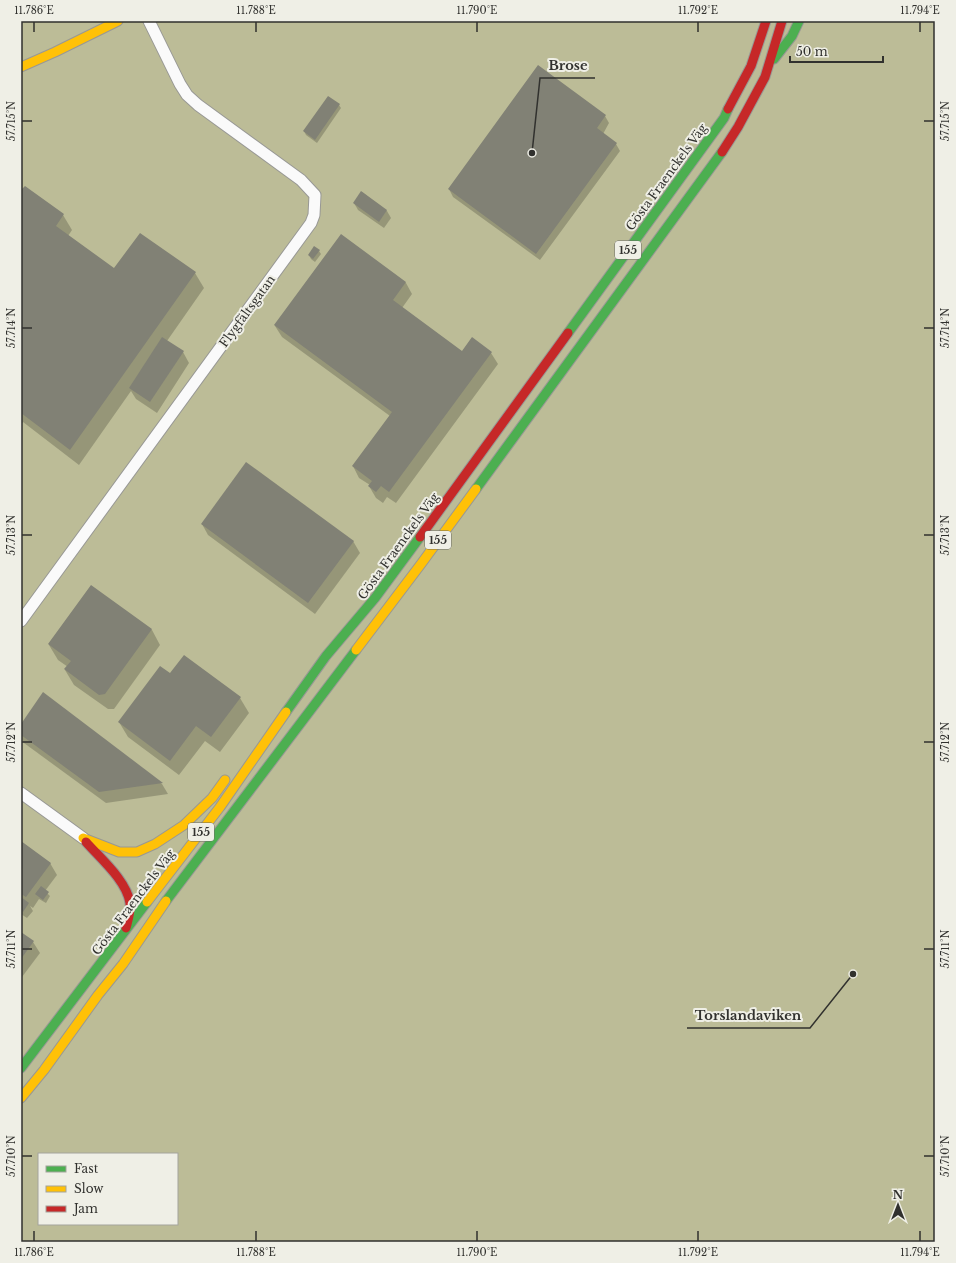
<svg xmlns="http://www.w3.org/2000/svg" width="956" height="1263" font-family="'Libre Baskerville',serif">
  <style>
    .water { fill: #bcbc97; fill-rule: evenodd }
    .shadow { fill: #0003 }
    .building { fill: #818175 }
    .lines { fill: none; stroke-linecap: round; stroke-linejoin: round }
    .street-casing { stroke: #989895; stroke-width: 13 }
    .fast-casing { stroke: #989895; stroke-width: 11 }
    .slow-casing { stroke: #989895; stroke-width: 11 }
    .jam-casing { stroke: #989895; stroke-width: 11 }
    .street { stroke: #fafafa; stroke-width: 11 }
    .fast { stroke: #4caf50; stroke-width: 9 }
    .slow { stroke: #ffc107; stroke-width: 9 }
    .jam { stroke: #c62828; stroke-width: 9 }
    .ticks { fill: none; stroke: #31312e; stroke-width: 1.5 }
    .labels { text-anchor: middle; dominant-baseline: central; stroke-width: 4; stroke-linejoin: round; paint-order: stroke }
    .shield { fill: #efefe6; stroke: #6a6a65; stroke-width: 1 }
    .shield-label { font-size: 11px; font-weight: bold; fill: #31312e }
    .street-label { font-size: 12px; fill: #31312e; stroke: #efefe6 }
    .leader { fill: none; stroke: #31312e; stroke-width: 1.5 }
    .callout-dot { fill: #31312e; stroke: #efefe6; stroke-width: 1.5 }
    .callout-label { font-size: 13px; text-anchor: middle; font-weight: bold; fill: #31312e; stroke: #efefe6; stroke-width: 4; stroke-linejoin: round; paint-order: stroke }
    .neatline { fill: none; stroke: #31312e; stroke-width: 1.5 }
    .ticks-label { font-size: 10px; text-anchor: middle; fill: #31312e }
  </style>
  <rect width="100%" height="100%" fill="#e0e0db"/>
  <path class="water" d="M 21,21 L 935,21 L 935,1242 L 21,1242 ZM 39,1154 L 177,1154 L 177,1224 L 39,1224 Z"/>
  <g class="shadow">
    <path d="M 329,97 L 339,105 L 341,108 L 317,143 L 306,135 L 304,131 Z"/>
    <path d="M 605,116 L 609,123 L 603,134 L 616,144 L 620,151 L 540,260 L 453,197 L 449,189 Z"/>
    <path d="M 25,187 L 63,215 L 72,230 L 68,236 L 114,270 L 195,273 L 204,288 L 167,341 L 183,352 L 189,363 L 157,413 L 136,399 L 131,391 L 79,465 L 23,422 L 21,425 L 21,192 Z"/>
    <path d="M 362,192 L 387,211 L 391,218 L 384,228 L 358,210 L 354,203 Z"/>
    <path d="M 341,236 L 406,283 L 412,294 L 402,308 L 462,352 L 472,338 L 491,353 L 498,364 L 396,503 L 387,497 L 383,503 L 376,498 L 369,486 L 370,485 L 359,478 L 353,466 L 390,416 L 282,337 L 275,326 Z"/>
    <path d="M 319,251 L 321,254 L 315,262 L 311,259 L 309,255 Z"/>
    <path d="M 202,524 L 353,541 L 360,553 L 315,614 L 208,535 Z"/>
    <path d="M 91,586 L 152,630 L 160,645 L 114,709 L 108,709 L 74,685 L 65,670 L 68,667 L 58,660 L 49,645 Z"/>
    <path d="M 171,675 L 240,698 L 249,713 L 220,752 L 205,741 L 179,775 L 128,737 L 119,722 Z"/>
    <path d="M 43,694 L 162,784 L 168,794 L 106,803 L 24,743 L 21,738 L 21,726 Z"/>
    <path d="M 21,842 L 50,863 L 57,875 L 45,891 L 50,896 L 46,903 L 39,899 L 33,908 L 30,906 L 33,911 L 27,918 L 21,914 Z"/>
    <path d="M 21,933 L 33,942 L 40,953 L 22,977 L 21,976 Z"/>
  </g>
  <g class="building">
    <path d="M 538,65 L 606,115 L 597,128 L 617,143 L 536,254 L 448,189 Z"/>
    <path d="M 328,96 L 340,104 L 315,140 L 303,131 Z"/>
    <path d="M 25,186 L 64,214 L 56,226 L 114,268 L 140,233 L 196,272 L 70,450 L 21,413 L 21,190 Z"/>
    <path d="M 361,191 L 387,210 L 379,222 L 353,203 Z"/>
    <path d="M 341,234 L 406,282 L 393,300 L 462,351 L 472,337 L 492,352 L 389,492 L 381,486 L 376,492 L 368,486 L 372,481 L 352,466 L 392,412 L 274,325 Z"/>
    <path d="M 314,246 L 320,250 L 313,259 L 308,255 Z"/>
    <path d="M 162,337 L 184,351 L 150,402 L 129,388 Z"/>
    <path d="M 246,462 L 354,541 L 308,603 L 201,524 Z"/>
    <path d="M 91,585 L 152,629 L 105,694 L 99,695 L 64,669 L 71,661 L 48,644 Z"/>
    <path d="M 184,655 L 241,697 L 211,737 L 196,726 L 170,761 L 118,722 L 160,666 L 170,673 Z"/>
    <path d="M 43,692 L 163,783 L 99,792 L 21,735 L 21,724 Z"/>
    <path d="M 21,841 L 51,863 L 26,897 L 21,894 L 21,872 L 23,869 L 21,868 Z"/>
    <path d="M 41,886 L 49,892 L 43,900 L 35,894 Z"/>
    <path d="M 21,897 L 29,903 L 23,912 L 21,910 Z"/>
    <path d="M 21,932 L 34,941 L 21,959 Z"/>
  </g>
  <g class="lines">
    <defs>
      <g id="street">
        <path d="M 21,621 L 311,223 L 314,215 L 315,195 L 301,180 L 198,105 L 187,95 L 180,84 L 149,21"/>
        <path d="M 21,793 L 83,838"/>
      </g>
      <g id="fast">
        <path d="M 774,59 L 792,36 L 799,21"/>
        <path d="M 568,333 L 724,118 L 728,109"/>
        <path d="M 476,489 L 722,152"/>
        <path d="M 286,712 L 326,656 L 375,598 L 420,537"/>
        <path d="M 166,901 L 356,650"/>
        <path d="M 21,1068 L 147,902"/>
      </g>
      <g id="slow">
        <path d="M 21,67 L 55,52 L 118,21"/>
        <path d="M 356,650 L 421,564 L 476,489"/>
        <path d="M 83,838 L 119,852 L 137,852 L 155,844 L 184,825 L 212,798 L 225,780"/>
        <path d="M 147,902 L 220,807 L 286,712"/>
        <path d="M 21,1098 L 44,1070 L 98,995 L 123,964 L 166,901"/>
      </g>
      <g id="jam">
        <path d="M 728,109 L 751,66 L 766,21"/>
        <path d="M 722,152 L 738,127 L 765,77 L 782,21"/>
        <path d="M 420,537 L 568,333"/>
        <path d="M 86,842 C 100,858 127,881 130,903 C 131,912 128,920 126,928"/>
      </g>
    </defs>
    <use href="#street" class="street-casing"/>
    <use href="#fast" class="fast-casing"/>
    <use href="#slow" class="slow-casing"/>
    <use href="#jam" class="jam-casing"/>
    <use href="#street" class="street"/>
    <use href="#fast" class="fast"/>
    <use href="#slow" class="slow"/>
    <use href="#jam" class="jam"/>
  </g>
  <path class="ticks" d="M 34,22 L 34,32M 256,22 L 256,32M 477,22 L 477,32M 698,22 L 698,32M 920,22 L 920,32M 22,121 L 32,121M 924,121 L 934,121M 22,328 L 32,328M 924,328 L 934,328M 22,535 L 32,535M 924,535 L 934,535M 22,742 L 32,742M 924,742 L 934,742M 22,949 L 32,949M 924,949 L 934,949M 22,1156 L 32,1156M 924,1156 L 934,1156M 34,1231 L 34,1241M 256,1231 L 256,1241M 477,1231 L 477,1241M 698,1231 L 698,1241M 920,1231 L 920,1241"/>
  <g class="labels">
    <g class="shield">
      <rect x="615" y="241" width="26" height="18" rx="3"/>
      <rect x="425" y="531" width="26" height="18" rx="3"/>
      <rect x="188" y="823" width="26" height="18" rx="3"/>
    </g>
    <g class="shield-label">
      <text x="628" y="250">155</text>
      <text x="438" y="540">155</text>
      <text x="201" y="832">155</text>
    </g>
    <g class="street-label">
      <text transform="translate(666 177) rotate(-54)">Gösta Fraenckels Väg</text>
      <text transform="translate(247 311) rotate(-54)">Flygfältsgatan</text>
      <text transform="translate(398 546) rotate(-54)">Gösta Fraenckels Väg</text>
      <text transform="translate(133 902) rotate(-53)">Gösta Fraenckels Väg</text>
    </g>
  </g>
  <path class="leader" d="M532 153L540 78H595M853 974L810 1028H687"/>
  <g class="callout-dot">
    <circle cx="532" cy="153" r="4"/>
    <circle cx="853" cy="974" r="4"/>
  </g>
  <g class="callout-label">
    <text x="568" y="70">Brose</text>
    <text x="748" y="1020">Torslandaviken</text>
  </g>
  <rect width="956" height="1263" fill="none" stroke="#efefe6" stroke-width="44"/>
  <rect x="38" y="1153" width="140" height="72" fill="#efefe6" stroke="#a3a39c"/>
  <rect x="46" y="1166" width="20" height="6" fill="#4caf50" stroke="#a3a39c"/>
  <text x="74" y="1173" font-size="12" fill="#31312e">Fast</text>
  <rect x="46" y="1186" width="20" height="6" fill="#ffc107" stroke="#a3a39c"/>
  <text x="74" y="1193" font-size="12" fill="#31312e">Slow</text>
  <rect x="46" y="1206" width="20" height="6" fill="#c62828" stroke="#a3a39c"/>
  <text x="74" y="1213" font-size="12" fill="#31312e">Jam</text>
  <g transform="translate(898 1205)" stroke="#efefe6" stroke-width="3" paint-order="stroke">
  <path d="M0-3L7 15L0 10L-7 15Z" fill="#31312e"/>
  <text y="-6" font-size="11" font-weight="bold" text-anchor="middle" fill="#31312e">N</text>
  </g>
  <path d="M790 56v6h93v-6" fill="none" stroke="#31312e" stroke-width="2"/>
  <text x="796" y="56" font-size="12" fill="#31312e" stroke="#efefe6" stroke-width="3" paint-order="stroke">50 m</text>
  <rect x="22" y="22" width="912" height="1219" class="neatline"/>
  <g class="ticks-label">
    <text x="34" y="14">11.786°E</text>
    <text x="256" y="14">11.788°E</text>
    <text x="477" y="14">11.790°E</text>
    <text x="698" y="14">11.792°E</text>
    <text x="920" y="14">11.794°E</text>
    <text transform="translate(11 121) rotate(-90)" y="4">57.715°N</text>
    <text transform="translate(945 121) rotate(-90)" y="4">57.715°N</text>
    <text transform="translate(11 328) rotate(-90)" y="4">57.714°N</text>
    <text transform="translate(945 328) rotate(-90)" y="4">57.714°N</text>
    <text transform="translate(11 535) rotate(-90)" y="4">57.713°N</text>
    <text transform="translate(945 535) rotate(-90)" y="4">57.713°N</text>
    <text transform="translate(11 742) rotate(-90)" y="4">57.712°N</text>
    <text transform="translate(945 742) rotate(-90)" y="4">57.712°N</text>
    <text transform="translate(11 949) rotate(-90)" y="4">57.711°N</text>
    <text transform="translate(945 949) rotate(-90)" y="4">57.711°N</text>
    <text transform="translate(11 1156) rotate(-90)" y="4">57.710°N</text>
    <text transform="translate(945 1156) rotate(-90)" y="4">57.710°N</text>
    <text x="34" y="1256">11.786°E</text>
    <text x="256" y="1256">11.788°E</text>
    <text x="477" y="1256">11.790°E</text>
    <text x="698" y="1256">11.792°E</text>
    <text x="920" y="1256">11.794°E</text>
  </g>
</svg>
